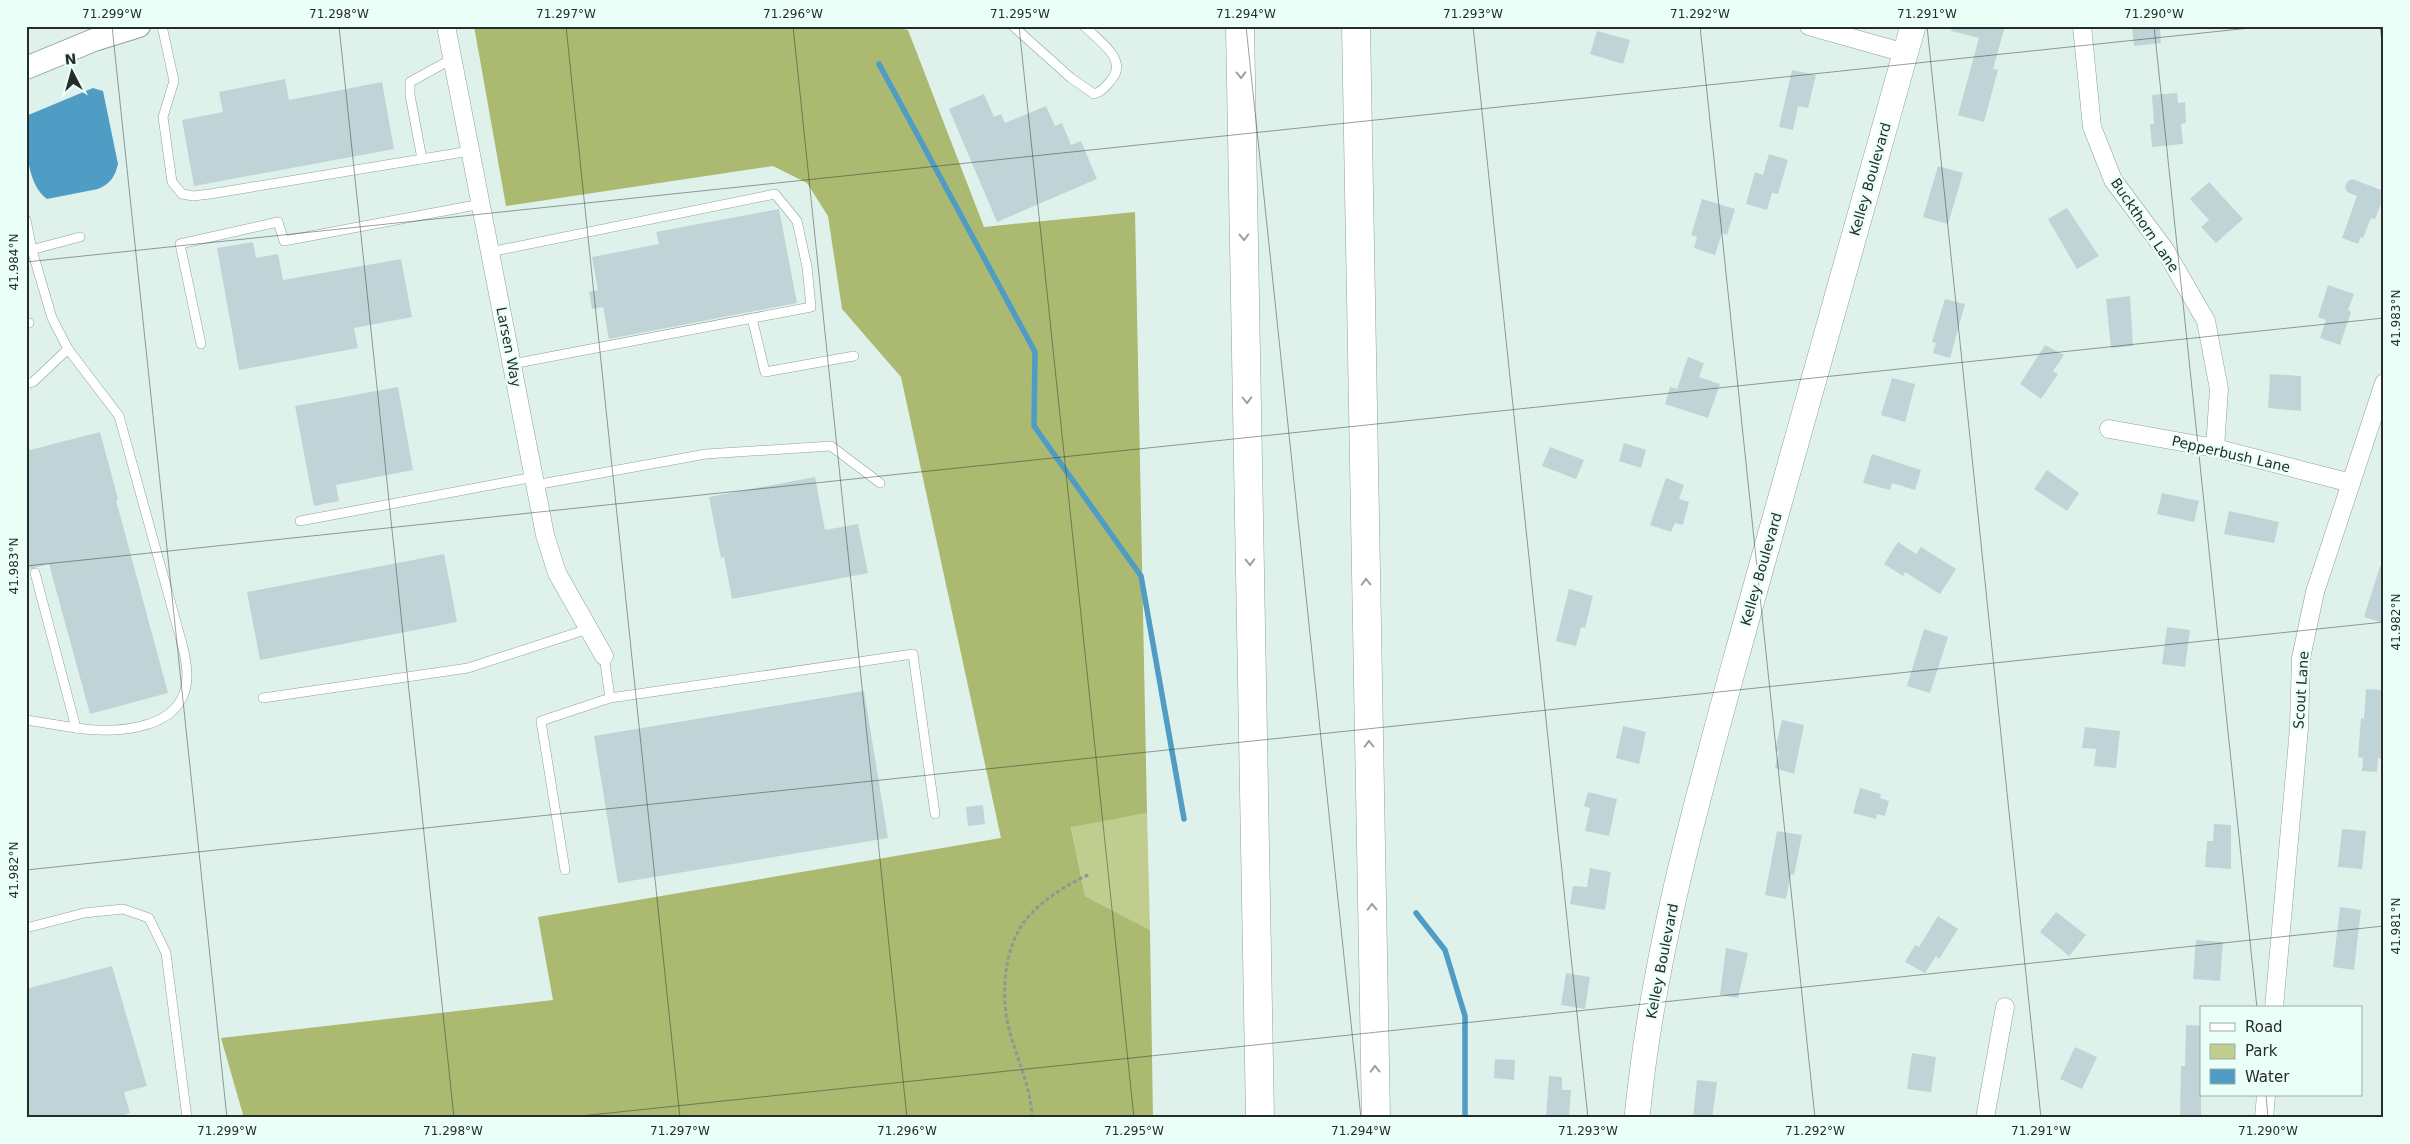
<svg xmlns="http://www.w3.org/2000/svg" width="2410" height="1144" font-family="'DejaVu Sans',sans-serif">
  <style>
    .green { fill: #c1cd8e }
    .forest { fill: #abb971 }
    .water { fill: #4f9dc4 }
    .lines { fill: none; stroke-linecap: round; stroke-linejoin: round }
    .stream { stroke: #4f9dc4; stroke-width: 5.5 }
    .building { fill: #c0d4d7 }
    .service-casing { stroke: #8ea19b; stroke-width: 10 }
    .minor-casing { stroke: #8ea19b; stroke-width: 19 }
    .tertiary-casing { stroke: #8ea19b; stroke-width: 24 }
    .secondary-casing { stroke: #8ea19b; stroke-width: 26 }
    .motorway-casing { stroke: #8ea19b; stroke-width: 29 }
    .path { stroke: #8b9a95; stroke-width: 3; stroke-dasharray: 4 2.5; stroke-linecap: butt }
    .service { stroke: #fff; stroke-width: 9 }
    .minor { stroke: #fff; stroke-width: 18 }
    .tertiary { stroke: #fff; stroke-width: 22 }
    .secondary { stroke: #fff; stroke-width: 25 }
    .motorway { stroke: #fff; stroke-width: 28 }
    .oneway { stroke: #9da09f }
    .ticks { fill: none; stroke: #252c2a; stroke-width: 1; stroke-opacity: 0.45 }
    .labels { text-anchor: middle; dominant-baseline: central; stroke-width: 5; stroke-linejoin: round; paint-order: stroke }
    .street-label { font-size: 14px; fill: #252c2a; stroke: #ebfff9 }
    .neatline { fill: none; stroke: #252c2a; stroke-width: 2 }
    .ticks-label { font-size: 12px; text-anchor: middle; fill: #252c2a }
  </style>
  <rect width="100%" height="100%" fill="#def2eb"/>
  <path class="green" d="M 1147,813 L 1150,930 L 1085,896 L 1071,826 Z"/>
  <path class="forest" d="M 474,26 L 885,26 L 908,30 L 984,227 L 1135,212 L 1147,813 L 1071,827 L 1085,896 L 1150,930 L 1153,1118 L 244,1118 L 221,1038 L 553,1000 L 538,917 L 1001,838 L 901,377 L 842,309 L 828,216 L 807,183 L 773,166 L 506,206 Z"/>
  <path class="water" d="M 93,88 L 103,91 L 118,164 C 115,177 110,184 98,189 L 47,199 C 25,183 26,140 26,116 Z"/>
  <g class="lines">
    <g class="stream">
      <path d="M 879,64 L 1035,352 L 1034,426 L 1141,576 L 1184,819"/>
      <path d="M 1416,913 L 1445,950 L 1465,1016 L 1465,1118"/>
    </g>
  </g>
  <g class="building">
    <path d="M 1952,26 L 2005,26 L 1993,69 L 1998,70 L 1984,122 L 1958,115 L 1979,38 L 1951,31 Z"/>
    <path d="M 2132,26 L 2160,26 L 2161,43 L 2134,46 Z"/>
    <path d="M 1597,31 L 1630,40 L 1623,64 L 1590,54 Z"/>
    <path d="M 1792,70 L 1816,75 L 1808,108 L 1798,106 L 1793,130 L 1779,127 Z"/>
    <path d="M 285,79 L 289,100 L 382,82 L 394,149 L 194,186 L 182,120 L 223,112 L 219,92 Z"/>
    <path d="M 2177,93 L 2178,103 L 2185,102 L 2186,123 L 2181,124 L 2183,144 L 2152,147 L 2150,124 L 2154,124 L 2152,95 Z"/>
    <path d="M 984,94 L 994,117 L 1001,114 L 1005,123 L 1046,106 L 1055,126 L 1062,123 L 1071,145 L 1081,141 L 1097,179 L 997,222 L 949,109 Z"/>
    <path d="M 1769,154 L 1788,160 L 1778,194 L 1772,193 L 1767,210 L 1746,204 L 1755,172 L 1763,175 Z"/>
    <path d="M 1938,166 L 1963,173 L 1948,224 L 1923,217 Z"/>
    <path d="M 2352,179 L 2384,191 L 2384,205 L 2381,204 L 2375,219 L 2371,218 L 2363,238 L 2361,237 L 2358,244 L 2342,238 L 2357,196 L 2347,192 L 2345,187 L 2347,182 Z"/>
    <path d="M 2209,182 L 2243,219 L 2216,243 L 2201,227 L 2209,220 L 2190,199 Z"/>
    <path d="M 1702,199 L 1735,209 L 1727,235 L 1722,233 L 1715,255 L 1694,248 L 1697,237 L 1691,235 Z"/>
    <path d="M 2067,208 L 2099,256 L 2077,269 L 2048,219 Z"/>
    <path d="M 779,209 L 797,303 L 609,339 L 603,307 L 592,309 L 589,292 L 598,290 L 592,257 L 659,244 L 656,232 Z"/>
    <path d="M 253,242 L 256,258 L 278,254 L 283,280 L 401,259 L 412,317 L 354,328 L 358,348 L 239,370 L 217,248 Z"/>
    <path d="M 2328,285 L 2354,294 L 2348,310 L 2351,312 L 2340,345 L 2320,338 L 2326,320 L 2318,317 Z"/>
    <path d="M 2130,296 L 2133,346 L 2111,348 L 2106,299 Z"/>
    <path d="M 1945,299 L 1965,304 L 1950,358 L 1933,353 L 1936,343 L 1932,342 Z"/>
    <path d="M 2045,345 L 2064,355 L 2053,371 L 2058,374 L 2041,399 L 2020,384 Z"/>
    <path d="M 1688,357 L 1704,363 L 1699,377 L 1720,384 L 1708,418 L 1665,404 L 1670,387 L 1677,389 Z"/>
    <path d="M 2270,374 L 2301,376 L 2301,411 L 2268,408 Z"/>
    <path d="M 1892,378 L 1915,384 L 1905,422 L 1881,415 Z"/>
    <path d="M 398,387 L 413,470 L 336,485 L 339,501 L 314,506 L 295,406 Z"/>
    <path d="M 100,432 L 118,499 L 116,500 L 168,693 L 90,714 L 49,564 L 26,570 L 26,451 Z"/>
    <path d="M 1624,443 L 1646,450 L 1641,468 L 1619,461 Z"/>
    <path d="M 1550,447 L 1584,460 L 1576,479 L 1542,466 Z"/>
    <path d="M 1872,454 L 1921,470 L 1915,490 L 1892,483 L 1890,490 L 1863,483 Z"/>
    <path d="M 2047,470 L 2079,493 L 2067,511 L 2034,489 Z"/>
    <path d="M 815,477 L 825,530 L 858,524 L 868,573 L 732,599 L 724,557 L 721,558 L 709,497 Z"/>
    <path d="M 1666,478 L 1684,485 L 1679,499 L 1689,502 L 1683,525 L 1675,523 L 1671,532 L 1650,525 Z"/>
    <path d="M 2162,493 L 2199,501 L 2194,522 L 2157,514 Z"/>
    <path d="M 2229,511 L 2279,522 L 2274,543 L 2224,534 Z"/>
    <path d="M 1898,542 L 1916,554 L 1921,547 L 1956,569 L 1940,594 L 1905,572 L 1903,576 L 1884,564 Z"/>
    <path d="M 444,554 L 457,622 L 260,660 L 247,592 Z"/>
    <path d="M 2380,566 L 2384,566 L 2384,623 L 2364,617 Z"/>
    <path d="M 1569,589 L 1593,596 L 1585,628 L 1581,627 L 1576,646 L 1556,641 Z"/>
    <path d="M 2167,627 L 2190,630 L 2185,667 L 2162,664 Z"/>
    <path d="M 1924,629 L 1948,637 L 1930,693 L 1907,686 Z"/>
    <path d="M 2366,689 L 2384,690 L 2384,759 L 2378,758 L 2377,772 L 2362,771 L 2363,758 L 2358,757 L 2361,718 L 2364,719 Z"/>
    <path d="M 864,691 L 888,838 L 618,883 L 594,736 Z"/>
    <path d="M 1782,720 L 1804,725 L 1794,774 L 1775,768 L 1779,752 L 1775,750 Z"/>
    <path d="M 1623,726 L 1646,732 L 1639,764 L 1616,758 Z"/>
    <path d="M 2085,727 L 2120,731 L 2116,768 L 2094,766 L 2096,749 L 2082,748 Z"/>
    <path d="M 1860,788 L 1881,794 L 1880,798 L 1889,801 L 1885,816 L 1877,814 L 1876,819 L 1853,813 Z"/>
    <path d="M 1588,792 L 1617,799 L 1609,836 L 1585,831 L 1590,808 L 1584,806 Z"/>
    <path d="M 983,805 L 985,824 L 968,826 L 966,807 Z"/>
    <path d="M 2214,824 L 2231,825 L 2231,869 L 2205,867 L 2207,841 L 2213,841 Z"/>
    <path d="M 2342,829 L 2366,831 L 2362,869 L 2338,867 Z"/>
    <path d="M 1777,831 L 1802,835 L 1794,875 L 1791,874 L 1786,899 L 1765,895 Z"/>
    <path d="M 1590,868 L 1611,872 L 1605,910 L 1570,904 L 1573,886 L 1587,887 Z"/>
    <path d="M 2340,907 L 2361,910 L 2354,970 L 2333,967 Z"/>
    <path d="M 2056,912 L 2086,935 L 2069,956 L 2040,932 Z"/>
    <path d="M 1938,916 L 1958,929 L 1939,959 L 1936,956 L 1925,973 L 1905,962 L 1915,945 L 1919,947 Z"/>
    <path d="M 2196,940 L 2223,942 L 2220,981 L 2193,979 Z"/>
    <path d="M 1726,948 L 1748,953 L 1738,998 L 1720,995 Z"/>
    <path d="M 112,966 L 147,1086 L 124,1092 L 130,1113 L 115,1118 L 26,1118 L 26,989 Z"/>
    <path d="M 1566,973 L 1590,977 L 1585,1009 L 1561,1005 Z"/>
    <path d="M 2186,1025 L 2201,1026 L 2201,1118 L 2180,1118 L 2181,1066 L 2185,1066 Z"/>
    <path d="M 2075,1047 L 2097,1057 L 2082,1089 L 2060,1079 Z"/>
    <path d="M 1912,1053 L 1936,1057 L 1931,1092 L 1907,1089 Z"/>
    <path d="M 1495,1059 L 1515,1060 L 1514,1080 L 1494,1078 Z"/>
    <path d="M 1549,1076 L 1562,1077 L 1562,1090 L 1571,1090 L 1569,1117 L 1546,1115 Z"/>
    <path d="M 1697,1080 L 1717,1082 L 1712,1118 L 1693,1118 Z"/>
  </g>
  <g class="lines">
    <defs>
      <g id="service">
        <path d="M 162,26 L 174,81 L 163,117 L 172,182 L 182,194 L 193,196 L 210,194 L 470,151"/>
        <path d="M 1013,26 L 1071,78 L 1094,94 C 1103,91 1106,86 1112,79 C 1128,59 1098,40 1084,26"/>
        <path d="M 422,159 L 410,95 L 410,82 L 452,59"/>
        <path d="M 26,220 L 32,250 L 52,318 L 68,349 L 33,382 L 26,384"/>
        <path d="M 27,251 L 80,237"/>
        <path d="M 490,252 L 775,194 L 797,221 L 807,267 L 811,307 L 512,364"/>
        <path d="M 752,318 L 765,372 L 854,356"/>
        <path d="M 26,324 L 29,323"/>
        <path d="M 201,344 L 180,244 L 278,222 L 284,241 L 481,204"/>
        <path d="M 68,349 L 119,416 L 184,651 C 186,664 189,677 185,690 C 174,732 110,733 76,728"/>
        <path d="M 535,485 L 706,454 L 831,446 L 880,483"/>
        <path d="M 300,521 L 534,477"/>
        <path d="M 604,656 L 610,698 L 913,654 L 935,814"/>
        <path d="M 263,698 L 468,668 L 588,629"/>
        <path d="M 26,720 L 76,728 L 35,573"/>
        <path d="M 565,870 L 541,721 L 610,698"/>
        <path d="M 26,928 L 84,913 L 123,909 L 149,918 L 166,953 L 187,1118"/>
      </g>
      <g id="minor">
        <path d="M 446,26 L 545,535 L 557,573 L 604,656"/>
        <path d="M 1809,26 L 1905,53"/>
        <path d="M 2082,26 L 2092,127 L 2113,180 L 2165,250 L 2206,321 L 2219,389 L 2215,448"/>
        <path d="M 2109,429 L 2215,448 L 2351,483"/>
        <path d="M 2274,1008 L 2299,728 L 2301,658 L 2315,592 L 2384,383"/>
        <path d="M 1985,1118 L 2005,1007"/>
        <path d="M 2264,1118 L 2266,1095"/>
      </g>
      <path id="tertiary" d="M 26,68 L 94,40 L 139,26"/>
      <path id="secondary" d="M 1637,1118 C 1654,940 1707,765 1754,593 C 1806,404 1859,215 1913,26"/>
      <g id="motorway">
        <path d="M 1240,26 L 1260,1118"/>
        <path d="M 1356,26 L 1376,1118"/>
      </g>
    </defs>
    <use href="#service" class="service-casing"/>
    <use href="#minor" class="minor-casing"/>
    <use href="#tertiary" class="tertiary-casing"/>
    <use href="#secondary" class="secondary-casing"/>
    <use href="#motorway" class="motorway-casing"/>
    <path class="path" d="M 1032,1118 C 1031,1088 1018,1061 1010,1033 C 1000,997 1003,946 1028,917 C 1045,898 1068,884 1090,874"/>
    <use href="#service" class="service"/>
    <use href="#minor" class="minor"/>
    <use href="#tertiary" class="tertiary"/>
    <use href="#secondary" class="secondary"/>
    <use href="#motorway" class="motorway"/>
  </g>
  <defs><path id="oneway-chevron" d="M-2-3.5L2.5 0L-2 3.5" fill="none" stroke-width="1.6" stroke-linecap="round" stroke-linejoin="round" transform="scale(1.25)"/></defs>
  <g class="oneway">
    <use href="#oneway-chevron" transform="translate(1241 75) rotate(89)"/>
    <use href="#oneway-chevron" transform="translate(1244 237) rotate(89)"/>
    <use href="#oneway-chevron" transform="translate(1247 400) rotate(89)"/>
    <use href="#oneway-chevron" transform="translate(1250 562) rotate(89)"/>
    <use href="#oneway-chevron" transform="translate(1366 582) rotate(-91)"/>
    <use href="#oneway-chevron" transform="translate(1369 744) rotate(-91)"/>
    <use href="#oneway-chevron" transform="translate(1372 907) rotate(-91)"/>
    <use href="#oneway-chevron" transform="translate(1375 1069) rotate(-91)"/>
  </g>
  <path class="ticks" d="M 112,26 L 227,1118M 339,26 L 454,1118M 566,26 L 680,1118M 793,26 L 907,1118M 1019,26 L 1134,1118M 1246,26 L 1361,1118M 1473,26 L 1588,1118M 1700,26 L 1815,1118M 1927,26 L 2041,1118M 2154,26 L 2257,1008M 2380,26 L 2384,58M 26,262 L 2269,26M 26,566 L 2384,318M 26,870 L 2384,622M 2266,1095 L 2268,1118M 562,1118 L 2384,926"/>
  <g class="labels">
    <g class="street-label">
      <text transform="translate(1870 179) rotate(-74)">Kelley Boulevard</text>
      <text transform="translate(2145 225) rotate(56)">Buckthorn Lane</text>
      <text transform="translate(509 347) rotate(79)">Larsen Way</text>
      <text transform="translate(2231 454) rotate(13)">Pepperbush Lane</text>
      <text transform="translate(1761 569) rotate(-74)">Kelley Boulevard</text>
      <text transform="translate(2301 690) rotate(-86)">Scout Lane</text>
      <text transform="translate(1662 961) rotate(-79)">Kelley Boulevard</text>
    </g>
  </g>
  <rect width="2410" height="1144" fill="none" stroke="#ebfff9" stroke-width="55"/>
  <rect x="2200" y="1006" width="162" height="90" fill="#ebfff9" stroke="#9caba6"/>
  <rect x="2210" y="1023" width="25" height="8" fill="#ffffff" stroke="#9caba6"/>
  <text x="2245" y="1032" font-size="15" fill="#252c2a">Road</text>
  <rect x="2210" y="1044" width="25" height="15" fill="#c1cd8e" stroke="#9caba6"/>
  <text x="2245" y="1056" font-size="15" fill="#252c2a">Park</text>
  <rect x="2210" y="1069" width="25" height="15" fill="#4f9dc4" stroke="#9caba6"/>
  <text x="2245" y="1082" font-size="15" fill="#252c2a">Water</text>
  <g transform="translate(72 72) rotate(354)" stroke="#ebfff9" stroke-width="4" paint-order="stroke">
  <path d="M0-4L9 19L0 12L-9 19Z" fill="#252c2a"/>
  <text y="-8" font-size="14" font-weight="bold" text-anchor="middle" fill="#252c2a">N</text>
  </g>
  <rect x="28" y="28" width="2354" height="1088" class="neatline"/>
  <g class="ticks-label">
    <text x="112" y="18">71.299°W</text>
    <text x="339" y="18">71.298°W</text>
    <text x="566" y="18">71.297°W</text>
    <text x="793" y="18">71.296°W</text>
    <text x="1020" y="18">71.295°W</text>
    <text x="1246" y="18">71.294°W</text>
    <text x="1473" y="18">71.293°W</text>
    <text x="1700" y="18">71.292°W</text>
    <text x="1927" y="18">71.291°W</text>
    <text x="2154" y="18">71.290°W</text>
    <text transform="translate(14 262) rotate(-90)" y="4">41.984°N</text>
    <text transform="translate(2396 318) rotate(-90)" y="4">41.983°N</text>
    <text transform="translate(14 566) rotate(-90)" y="4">41.983°N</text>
    <text transform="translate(2396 622) rotate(-90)" y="4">41.982°N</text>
    <text transform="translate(14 870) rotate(-90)" y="4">41.982°N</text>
    <text transform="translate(2396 926) rotate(-90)" y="4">41.981°N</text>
    <text x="227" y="1135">71.299°W</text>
    <text x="453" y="1135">71.298°W</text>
    <text x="680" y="1135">71.297°W</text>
    <text x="907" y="1135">71.296°W</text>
    <text x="1134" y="1135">71.295°W</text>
    <text x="1361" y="1135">71.294°W</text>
    <text x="1588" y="1135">71.293°W</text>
    <text x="1815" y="1135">71.292°W</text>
    <text x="2041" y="1135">71.291°W</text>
    <text x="2268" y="1135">71.290°W</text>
  </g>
</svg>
